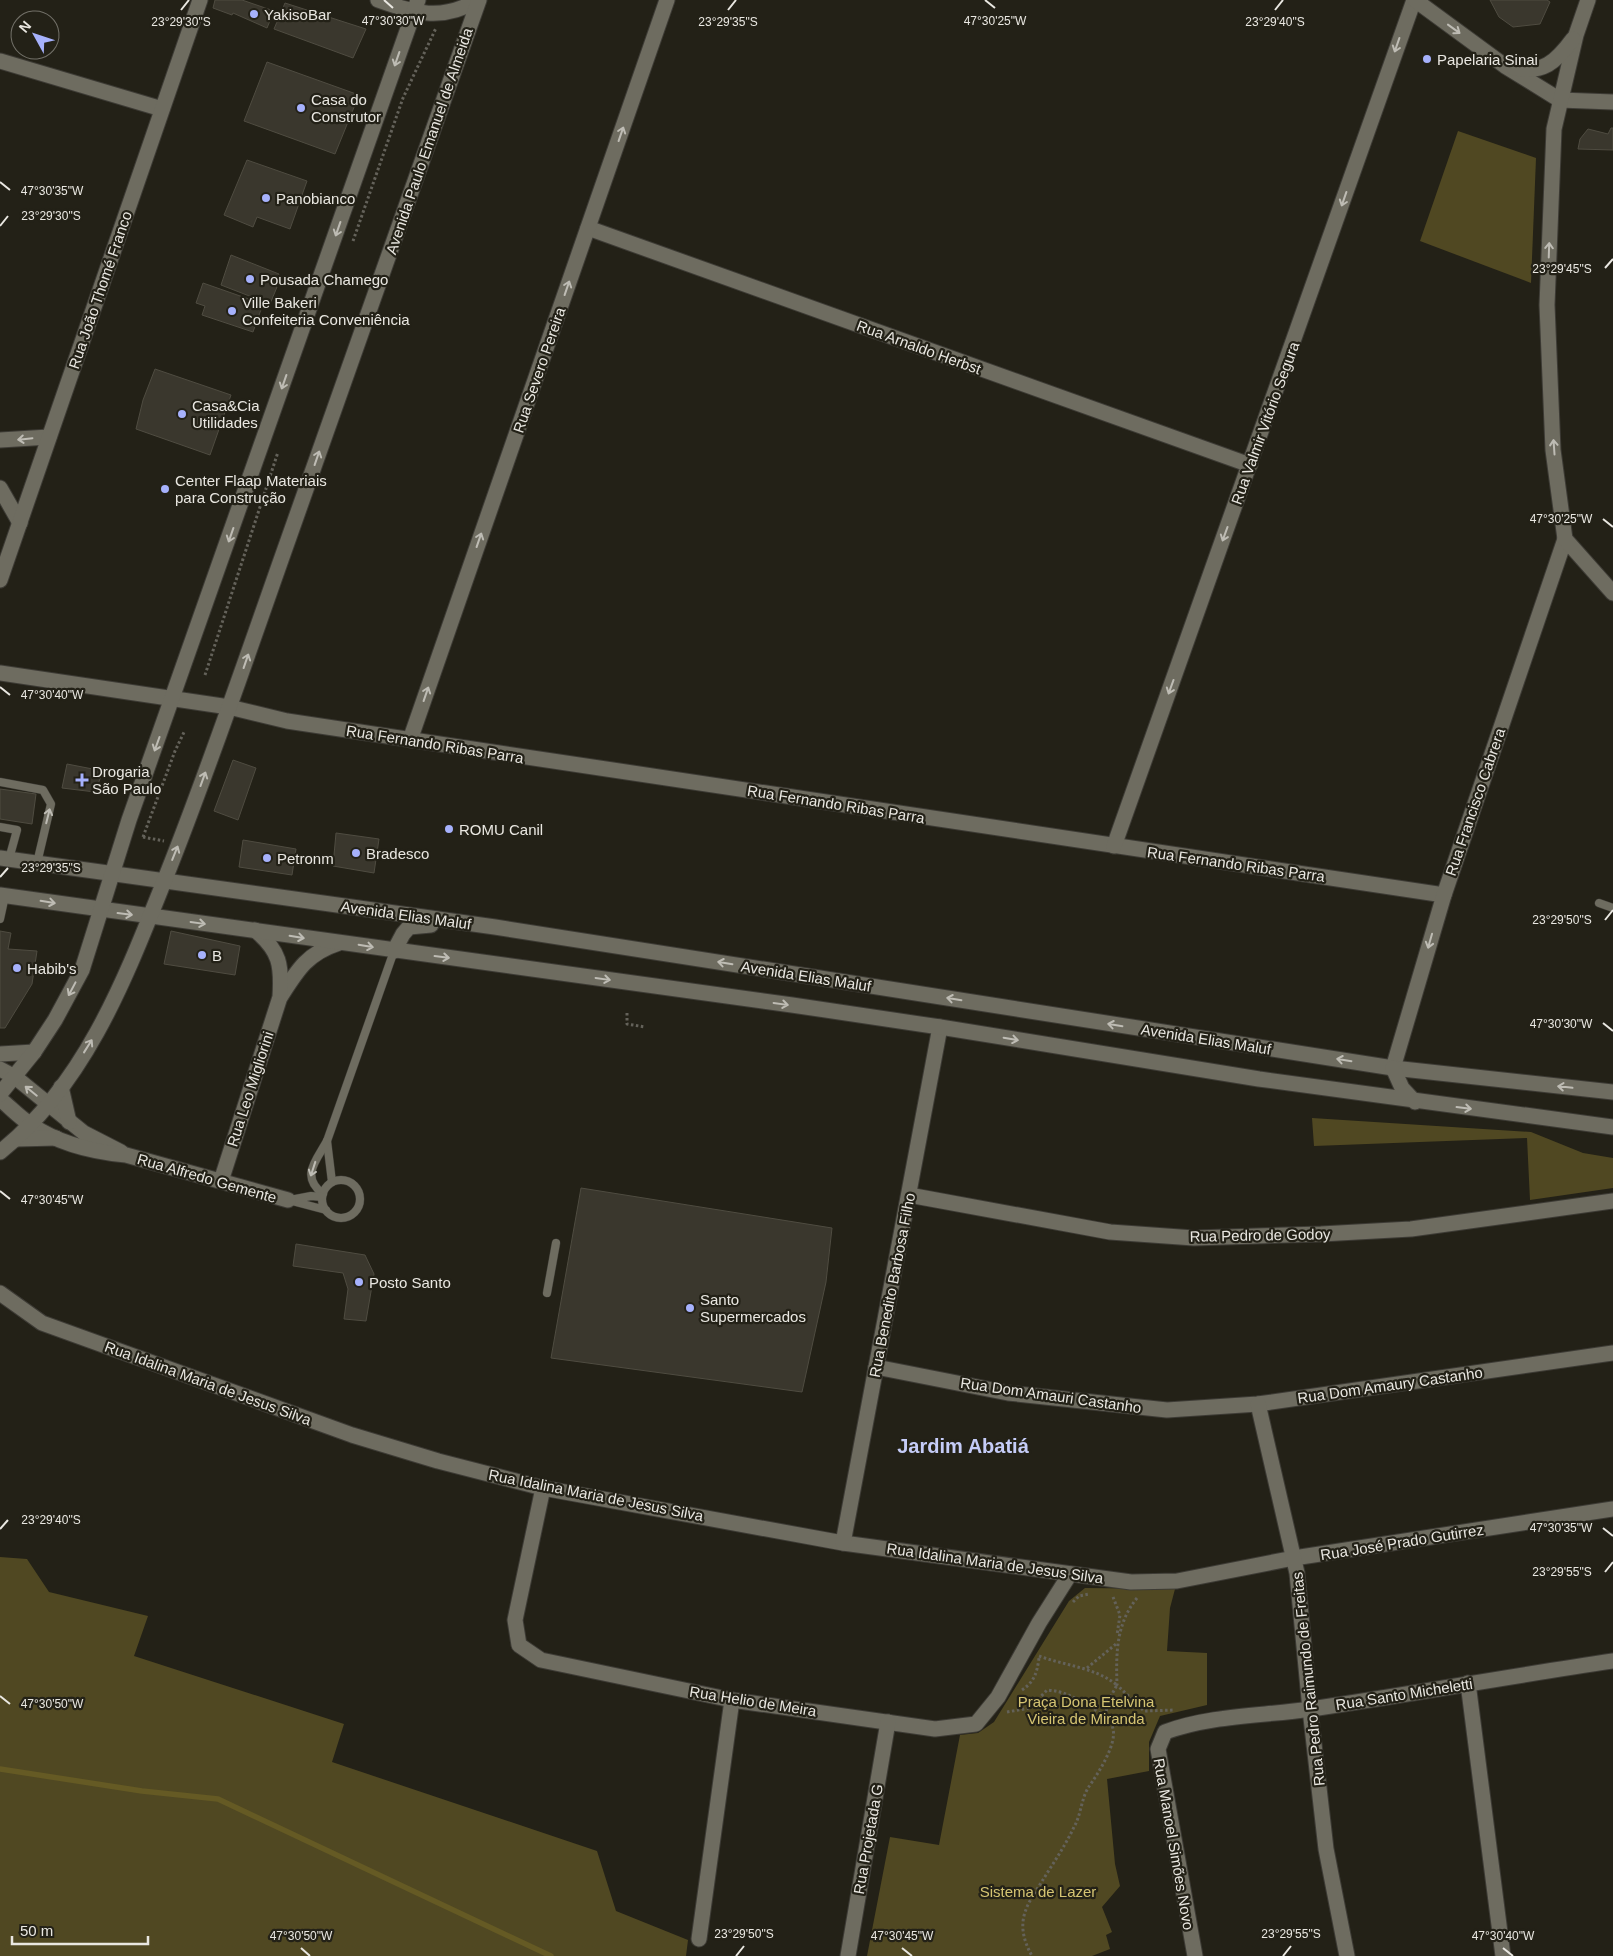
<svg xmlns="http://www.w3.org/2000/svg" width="1613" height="1956" font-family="Helvetica,sans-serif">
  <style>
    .green { fill: #504822 }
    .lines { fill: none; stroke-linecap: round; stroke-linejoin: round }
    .stream { stroke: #655a24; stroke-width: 5.5 }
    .building { fill: #3a372d; stroke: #4f4c41 }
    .lane-casing { stroke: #3d3b35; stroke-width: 9 }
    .street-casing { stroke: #3d3b35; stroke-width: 17 }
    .secondary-casing { stroke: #3d3b35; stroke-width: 17 }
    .path { stroke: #64625a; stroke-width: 3; stroke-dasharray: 2.5 2.5; stroke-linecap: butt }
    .lane { stroke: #6e6c60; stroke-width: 8 }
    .street { stroke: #6e6c60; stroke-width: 15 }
    .secondary { stroke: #6e6c60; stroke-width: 15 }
    .oneway { stroke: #bebcb4 }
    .ticks { fill: none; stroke: #e9e7e1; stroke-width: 2 }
    .poi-dot { fill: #a6b1fc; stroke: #232117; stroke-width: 2 }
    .labels { text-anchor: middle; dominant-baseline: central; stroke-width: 4.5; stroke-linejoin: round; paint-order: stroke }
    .poi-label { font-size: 15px; fill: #e9e7e1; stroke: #232117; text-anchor: start }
    .street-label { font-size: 15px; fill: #e9e7e1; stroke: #232117 }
    .park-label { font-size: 15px; fill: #d5c472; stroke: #232117 }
    .district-label { font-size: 20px; font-weight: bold; fill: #c5ccf7; stroke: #232117 }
    .ticks-label { font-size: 12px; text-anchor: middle; fill: #e9e7e1; stroke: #232117; stroke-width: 4.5; stroke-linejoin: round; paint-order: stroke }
  </style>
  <rect width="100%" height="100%" fill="#232117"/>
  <g class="green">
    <path d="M 1458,131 L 1536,158 L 1531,283 L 1420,241 Z"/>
    <path d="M 1312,1118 L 1531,1132 L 1583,1153 L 1613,1158 L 1613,1188 L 1530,1200 L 1527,1138 L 1314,1146 Z"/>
    <path d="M 0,1557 L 27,1559 L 49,1592 L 148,1616 L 134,1656 L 344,1724 L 332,1762 L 597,1851 L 616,1911 L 688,1940 L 686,1956 L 0,1956 Z"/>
    <path d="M 1085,1588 L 1175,1589 L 1170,1608 L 1167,1651 L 1207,1653 L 1207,1705 L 1160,1716 L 1149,1742 L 1149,1771 L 1107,1779 L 1115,1864 L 1120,1886 L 1102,1907 L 1112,1932 L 1106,1935 L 1110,1949 L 1092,1956 L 867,1956 L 890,1837 L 939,1845 L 960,1735 L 978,1733 L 994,1722 L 1069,1601 Z"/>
  </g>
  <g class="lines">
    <path class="stream" d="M 0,1769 L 142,1791 L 218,1799 L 551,1956"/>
  </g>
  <g class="building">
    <path d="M 215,0 L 242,0 L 274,11 L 267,28 L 233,13 L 232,15 L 213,8 Z"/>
    <path d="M 1490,0 L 1547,0 L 1550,2 L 1540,24 L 1513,27 L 1499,17 Z"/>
    <path d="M 285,3 L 366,29 L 353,58 L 274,29 Z"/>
    <path d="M 267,62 L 359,95 L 335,154 L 244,121 Z"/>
    <path d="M 1611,128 L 1613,128 L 1613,150 L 1578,149 L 1580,139 L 1588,129 L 1608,134 Z"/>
    <path d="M 247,160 L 307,181 L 290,229 L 257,217 L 253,227 L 224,215 Z"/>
    <path d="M 231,255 L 279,274 L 275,285 L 277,287 L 270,304 L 221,285 Z"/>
    <path d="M 203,283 L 263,304 L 253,332 L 202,315 L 205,306 L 196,303 Z"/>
    <path d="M 155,369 L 231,395 L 210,455 L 136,429 L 143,400 Z"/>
    <path d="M 233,760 L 256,768 L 238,820 L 214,811 Z"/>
    <path d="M 67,764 L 103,771 L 95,792 L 62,788 Z"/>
    <path d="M 0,789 L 36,794 L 32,824 L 0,819 Z"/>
    <path d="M 336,833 L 379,839 L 374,873 L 333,866 Z"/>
    <path d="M 243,840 L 296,849 L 292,875 L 239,867 Z"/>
    <path d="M 0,931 L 11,933 L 8,949 L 37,951 L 32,984 L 5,1028 L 0,1028 Z"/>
    <path d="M 171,931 L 240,946 L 235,975 L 164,964 Z"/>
    <path d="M 581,1188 L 832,1228 L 826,1282 L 802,1392 L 551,1358 Z"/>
    <path d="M 296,1244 L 365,1255 L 374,1274 L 366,1321 L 344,1319 L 348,1289 L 343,1273 L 293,1266 Z"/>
  </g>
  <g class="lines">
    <defs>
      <g id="lane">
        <path d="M 0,782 L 43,790 L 51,804 L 37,863"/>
        <path d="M 0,827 L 17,830 L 9,859"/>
        <path d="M 1599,903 L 1613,908"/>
        <path d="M 0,919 L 5,896"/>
        <path d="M 327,1141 L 332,1182"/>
        <circle cx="341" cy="1199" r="19"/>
        <path d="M 323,1194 C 300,1176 316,1161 327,1141 L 394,951"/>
        <path d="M 288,1200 L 326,1210"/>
        <path d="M 290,1200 L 311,1196 L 322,1197"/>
        <path d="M 547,1293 L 556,1243"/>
      </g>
      <g id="street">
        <path d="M 378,0 C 415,13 441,22 478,0"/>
        <path d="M 0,61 L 162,109"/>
        <path d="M 1560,100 L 1613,102"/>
        <path d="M 588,228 L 1250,465"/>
        <path d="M 0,440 L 49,437"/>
        <path d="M 0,488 L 20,523"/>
        <path d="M 0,580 L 200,0"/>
        <path d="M 229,707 L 287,721 L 1444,895"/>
        <path d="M 410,740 L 667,0"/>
        <path d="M 1114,846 L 1414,0"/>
        <path d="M 281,996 C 298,969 308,953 339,943"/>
        <path d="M 1393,1068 L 1444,895 L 1565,539"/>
        <path d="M 0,1069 L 15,1077 L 84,1133 L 121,1152"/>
        <path d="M 0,1099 C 10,1107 19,1117 30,1124 C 57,1143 94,1152 126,1155 L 288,1200"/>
        <path d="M 221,1181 L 280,997 C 282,965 280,951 255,930"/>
        <path d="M 909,1195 L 1110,1232 L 1194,1238 L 1321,1234 L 1411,1229 L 1613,1201"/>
        <path d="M 0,1293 L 42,1323 L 352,1435 L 438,1461 L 543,1488 L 843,1543 L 1131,1582 L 1177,1581 L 1294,1558 L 1613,1509"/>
        <path d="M 876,1367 L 1008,1393 L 1167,1410 L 1258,1404 L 1613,1353"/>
        <path d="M 1258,1404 L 1297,1573 L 1310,1709 L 1326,1849 L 1347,1956"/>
        <path d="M 543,1488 L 515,1620 L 519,1645 L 541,1660 L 732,1700 L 935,1729 L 976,1724 L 998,1697 L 1039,1623 L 1070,1574"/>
        <path d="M 843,1543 L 940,1027"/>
        <path d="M 1468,1683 L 1503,1956"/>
        <path d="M 699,1939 L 732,1700"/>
        <path d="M 848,1956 L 888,1722"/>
        <path d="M 1195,1956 L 1158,1749 L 1165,1732 C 1211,1715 1263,1716 1311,1709 C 1412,1694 1512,1676 1613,1661"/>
      </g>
      <g id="secondary">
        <path d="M 1415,0 L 1505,66 L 1560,100"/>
        <path d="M 1588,0 L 1576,35 L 1554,129 L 1547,305 L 1553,450 L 1565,539 L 1613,593"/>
        <path d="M 1514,68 C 1543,74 1556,62 1573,39"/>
        <path d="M 0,673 L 229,707"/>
        <path d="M 0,858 L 495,927 L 1393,1068 L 1613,1092"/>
        <path d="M 0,895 L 792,1005 L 940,1027 L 1259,1079 L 1613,1127"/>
        <path d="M 394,951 L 403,934 L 409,927 L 431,925"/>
        <path d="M 0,1054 L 34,1052"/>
        <path d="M 1393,1068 L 1402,1088 L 1415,1102"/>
        <path d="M 61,1087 L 69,1122"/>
        <path d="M 0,1094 L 34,1052 L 55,1020 L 82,970 L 129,820 L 418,0"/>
        <path d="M 17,1139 L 56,1138"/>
        <path d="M 0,1152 C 87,1083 127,974 167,874 C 208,771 244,665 281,560 C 347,373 413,187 479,0"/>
      </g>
    </defs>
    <use href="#lane" class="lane-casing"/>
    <use href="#street" class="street-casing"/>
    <use href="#secondary" class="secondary-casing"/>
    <g class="path">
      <path d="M 353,241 L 403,98 L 436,28"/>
      <path d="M 205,675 L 278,452"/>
      <path d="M 143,837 L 175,751 L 185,730"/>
      <path d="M 143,837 L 164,841"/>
      <path d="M 627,1013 L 627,1024 L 645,1027"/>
      <path d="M 1113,1597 L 1120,1615 L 1117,1635"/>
      <path d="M 1137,1598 C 1116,1624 1116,1653 1117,1685 L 1144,1711 L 1175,1710"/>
      <path d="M 1073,1602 L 1079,1596 L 1089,1594"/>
      <path d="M 1039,1656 C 1066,1666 1094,1667 1117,1685 L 1107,1703 L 1106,1716"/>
      <path d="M 1087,1668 L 1116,1644"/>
      <path d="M 1022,1690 C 1034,1682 1037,1673 1039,1658"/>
      <path d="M 1007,1712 L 1030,1708 L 1047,1690 C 1064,1691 1075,1698 1089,1706 C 1098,1712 1111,1717 1113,1729 C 1117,1745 1097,1775 1088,1788 C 1081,1800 1081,1815 1074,1827 C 1067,1842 1058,1856 1049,1870 C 1030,1902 1011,1918 1032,1956"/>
    </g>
    <use href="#lane" class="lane"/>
    <use href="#street" class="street"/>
    <use href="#secondary" class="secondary"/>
  </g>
  <defs><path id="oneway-shaft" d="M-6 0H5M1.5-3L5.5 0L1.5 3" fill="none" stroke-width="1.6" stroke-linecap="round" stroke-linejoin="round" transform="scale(1.25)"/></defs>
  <g class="oneway">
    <use href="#oneway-shaft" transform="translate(1454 29) rotate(36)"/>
    <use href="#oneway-shaft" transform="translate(1397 45) rotate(109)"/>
    <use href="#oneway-shaft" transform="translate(397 59) rotate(109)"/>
    <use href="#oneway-shaft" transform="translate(621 134) rotate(-71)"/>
    <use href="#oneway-shaft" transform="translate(1344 199) rotate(109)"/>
    <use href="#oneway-shaft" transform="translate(338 229) rotate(109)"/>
    <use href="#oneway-shaft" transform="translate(1549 250) rotate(-88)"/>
    <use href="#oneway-shaft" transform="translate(567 288) rotate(-71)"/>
    <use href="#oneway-shaft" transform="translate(284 382) rotate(109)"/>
    <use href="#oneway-shaft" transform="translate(25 439) rotate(174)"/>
    <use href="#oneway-shaft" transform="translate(1554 447) rotate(-94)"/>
    <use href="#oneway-shaft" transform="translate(317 458) rotate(-71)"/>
    <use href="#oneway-shaft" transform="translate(1225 534) rotate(110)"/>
    <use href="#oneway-shaft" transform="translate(231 535) rotate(109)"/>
    <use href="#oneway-shaft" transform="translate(479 540) rotate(-71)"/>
    <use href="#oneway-shaft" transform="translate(246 661) rotate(-71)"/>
    <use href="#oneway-shaft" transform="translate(1171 687) rotate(110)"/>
    <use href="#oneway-shaft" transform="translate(426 694) rotate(-71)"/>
    <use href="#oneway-shaft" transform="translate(157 744) rotate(110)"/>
    <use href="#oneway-shaft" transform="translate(203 779) rotate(-70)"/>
    <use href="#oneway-shaft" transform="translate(48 816) rotate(-76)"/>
    <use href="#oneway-shaft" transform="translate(175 853) rotate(-68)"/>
    <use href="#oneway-shaft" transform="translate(48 902) rotate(9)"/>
    <use href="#oneway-shaft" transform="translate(125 914) rotate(7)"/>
    <use href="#oneway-shaft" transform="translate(198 923) rotate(8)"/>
    <use href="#oneway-shaft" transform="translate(297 937) rotate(9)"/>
    <use href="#oneway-shaft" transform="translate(1430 941) rotate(106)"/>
    <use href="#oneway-shaft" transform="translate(366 946) rotate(10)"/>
    <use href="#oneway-shaft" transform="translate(442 957) rotate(7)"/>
    <use href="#oneway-shaft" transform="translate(725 963) rotate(-171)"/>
    <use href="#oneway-shaft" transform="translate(603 979) rotate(8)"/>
    <use href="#oneway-shaft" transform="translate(72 989) rotate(118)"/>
    <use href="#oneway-shaft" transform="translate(954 999) rotate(-171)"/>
    <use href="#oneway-shaft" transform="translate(781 1004) rotate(8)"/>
    <use href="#oneway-shaft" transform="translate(1115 1025) rotate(-171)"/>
    <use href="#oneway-shaft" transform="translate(1011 1039) rotate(10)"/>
    <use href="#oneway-shaft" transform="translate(88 1046) rotate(-58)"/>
    <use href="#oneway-shaft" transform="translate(1344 1060) rotate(-171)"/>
    <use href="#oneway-shaft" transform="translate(1565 1087) rotate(-174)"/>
    <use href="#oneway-shaft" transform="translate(31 1091) rotate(-141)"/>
    <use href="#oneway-shaft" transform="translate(1464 1108) rotate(7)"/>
    <use href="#oneway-shaft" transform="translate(313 1169) rotate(108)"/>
  </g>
  <path class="ticks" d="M 384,0 L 393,8M 985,0 L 995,8M 181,10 L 189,0M 728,10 L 736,0M 1275,10 L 1283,0M 0,182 L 10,190M 0,226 L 8,216M 1605,268 L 1613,259M 1603,519 L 1613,527M 0,687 L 10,695M 0,877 L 8,868M 1605,920 L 1613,910M 1603,1023 L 1613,1031M 0,1191 L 10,1199M 1603,1528 L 1613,1536M 0,1529 L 8,1520M 1605,1572 L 1613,1562M 0,1696 L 10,1704M 301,1948 L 310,1956M 902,1948 L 912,1956M 1503,1948 L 1513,1956M 736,1956 L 744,1946M 1283,1956 L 1291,1946"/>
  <g class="poi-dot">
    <circle cx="254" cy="14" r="5"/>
    <circle cx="1427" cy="59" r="5"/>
    <circle cx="301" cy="108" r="5"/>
    <circle cx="266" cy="198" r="5"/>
    <circle cx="250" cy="279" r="5"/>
    <circle cx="232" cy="311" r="5"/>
    <circle cx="182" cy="414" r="5"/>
    <circle cx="165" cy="489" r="5"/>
    <path d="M79.5 772.5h5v5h5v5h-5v5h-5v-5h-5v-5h5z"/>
    <circle cx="449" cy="829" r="5"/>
    <circle cx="356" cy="853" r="5"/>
    <circle cx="267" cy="858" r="5"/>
    <circle cx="202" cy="955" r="5"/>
    <circle cx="17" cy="968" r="5"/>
    <circle cx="359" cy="1282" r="5"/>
    <circle cx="690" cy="1308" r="5"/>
  </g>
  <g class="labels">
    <g class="poi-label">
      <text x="264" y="14">YakisoBar</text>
      <text x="1437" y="59">Papelaria Sinai</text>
      <text x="311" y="99">Casa do<tspan x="311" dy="17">Construtor</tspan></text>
      <text x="276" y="198">Panobianco</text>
      <text x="260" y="279">Pousada Chamego</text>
      <text x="242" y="302">Ville Bakeri<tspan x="242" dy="17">Confeiteria Conveniência</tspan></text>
      <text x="192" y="405">Casa&amp;Cia<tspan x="192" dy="17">Utilidades</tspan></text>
      <text x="175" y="480">Center Flaap Materiais<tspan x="175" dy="17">para Construção</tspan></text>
      <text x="92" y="771">Drogaria<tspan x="92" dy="17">São Paulo</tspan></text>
      <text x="459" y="829">ROMU Canil</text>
      <text x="366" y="853">Bradesco</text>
      <text x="277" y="858">Petronm</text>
      <text x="212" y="955">B</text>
      <text x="27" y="968">Habib's</text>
      <text x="369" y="1282">Posto Santo</text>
      <text x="700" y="1299">Santo<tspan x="700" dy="17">Supermercados</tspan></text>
    </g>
    <g class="street-label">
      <text transform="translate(429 141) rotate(-71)">Avenida Paulo Emanuel de Almeida</text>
      <text transform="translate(100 290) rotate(-71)">Rua João Thomé Franco</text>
      <text transform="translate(919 347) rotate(20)">Rua Arnaldo Herbst</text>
      <text transform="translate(539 370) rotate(-71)">Rua Severo Pereira</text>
      <text transform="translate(1265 423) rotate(-70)">Rua Valmir Vitório Segura</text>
      <text transform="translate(435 744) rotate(9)">Rua Fernando Ribas Parra</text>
      <text transform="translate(1475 802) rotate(-71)">Rua Francisco Cabrera</text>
      <text transform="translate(836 804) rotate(9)">Rua Fernando Ribas Parra</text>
      <text transform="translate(1236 864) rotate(8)">Rua Fernando Ribas Parra</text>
      <text transform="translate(406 915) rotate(8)">Avenida Elias Maluf</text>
      <text transform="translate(806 976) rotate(9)">Avenida Elias Maluf</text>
      <text transform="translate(1206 1039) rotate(9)">Avenida Elias Maluf</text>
      <text transform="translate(250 1089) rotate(-72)">Rua Leo Migliorini</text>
      <text transform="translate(207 1178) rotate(16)">Rua Alfredo Gemente</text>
      <text transform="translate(1260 1235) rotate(-1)">Rua Pedro de Godoy</text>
      <text transform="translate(892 1285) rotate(-79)">Rua Benedito Barbosa Filho</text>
      <text transform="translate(208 1383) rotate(20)">Rua Idalina Maria de Jesus Silva</text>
      <text transform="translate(1390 1385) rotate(-8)">Rua Dom Amaury Castanho</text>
      <text transform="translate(1051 1395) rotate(8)">Rua Dom Amauri Castanho</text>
      <text transform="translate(596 1495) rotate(11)">Rua Idalina Maria de Jesus Silva</text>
      <text transform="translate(1402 1542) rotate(-9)">Rua José Prado Gutirrez</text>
      <text transform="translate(995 1563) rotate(8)">Rua Idalina Maria de Jesus Silva</text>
      <text transform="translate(1308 1679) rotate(-96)">Rua Pedro Raimundo de Freitas</text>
      <text transform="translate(1404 1694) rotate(-9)">Rua Santo Micheletti</text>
      <text transform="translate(753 1701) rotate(9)">Rua Helio de Meira</text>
      <text transform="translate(868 1839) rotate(-80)">Rua Projetada G</text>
      <text transform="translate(1174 1844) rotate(80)">Rua Manoel Simões Novo</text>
    </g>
    <g class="park-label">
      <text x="1086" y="1701">Praça Dona Etelvina<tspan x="1086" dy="17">Vieira de Miranda</tspan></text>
      <text x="1038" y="1891">Sistema de Lazer</text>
    </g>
    <g class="district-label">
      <text x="963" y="1446">Jardim Abatiá</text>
    </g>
  </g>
  <g class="ticks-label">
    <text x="393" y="25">47°30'30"W</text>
    <text x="995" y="25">47°30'25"W</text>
    <text x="181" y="26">23°29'30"S</text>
    <text x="728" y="26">23°29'35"S</text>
    <text x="1275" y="26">23°29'40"S</text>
    <text x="52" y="195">47°30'35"W</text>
    <text x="51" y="220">23°29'30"S</text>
    <text x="1562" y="273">23°29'45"S</text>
    <text x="1561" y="523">47°30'25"W</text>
    <text x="52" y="699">47°30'40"W</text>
    <text x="51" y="872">23°29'35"S</text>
    <text x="1562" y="924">23°29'50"S</text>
    <text x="1561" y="1028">47°30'30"W</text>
    <text x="52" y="1204">47°30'45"W</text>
    <text x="51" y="1524">23°29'40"S</text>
    <text x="1561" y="1532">47°30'35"W</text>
    <text x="1562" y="1576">23°29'55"S</text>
    <text x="52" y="1708">47°30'50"W</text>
    <text x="744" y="1938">23°29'50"S</text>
    <text x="1291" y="1938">23°29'55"S</text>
    <text x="301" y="1940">47°30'50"W</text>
    <text x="902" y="1940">47°30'45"W</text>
    <text x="1503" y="1940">47°30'40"W</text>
  </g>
  <g transform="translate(35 35) rotate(310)"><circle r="24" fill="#232117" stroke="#727068"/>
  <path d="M0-4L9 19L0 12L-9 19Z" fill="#a6b1fc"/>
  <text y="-8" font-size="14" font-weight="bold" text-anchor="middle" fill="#e9e7e1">N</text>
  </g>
  <path d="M12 1936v8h136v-8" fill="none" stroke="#e9e7e1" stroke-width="2.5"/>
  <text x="20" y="1936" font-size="15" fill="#e9e7e1" stroke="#232117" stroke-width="4" paint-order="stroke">50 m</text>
</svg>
